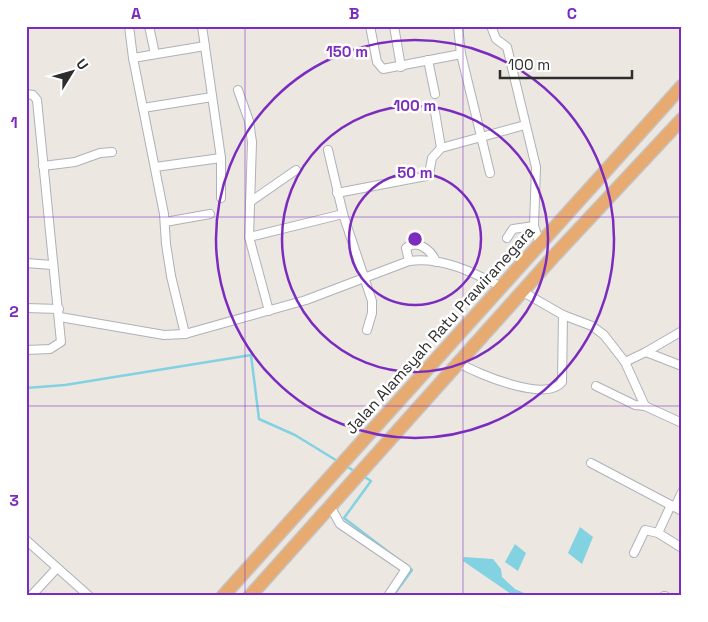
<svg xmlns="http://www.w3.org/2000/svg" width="708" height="622" font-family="'Space Grotesk',sans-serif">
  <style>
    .water { fill: #82d2e2 }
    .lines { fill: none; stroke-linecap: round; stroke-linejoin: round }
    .stream { stroke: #82d2e2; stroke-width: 2.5 }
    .minor-casing { stroke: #aeb1b8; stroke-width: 10 }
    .trunk-casing { stroke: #c4c4c4; stroke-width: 15 }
    .minor { stroke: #fff; stroke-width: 8 }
    .trunk { stroke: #e7aa70; stroke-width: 12 }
    .grid { fill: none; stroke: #7b2cbf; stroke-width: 1; stroke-opacity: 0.55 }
    .ring { fill: none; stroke: #7b2cbf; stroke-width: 2.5 }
    .labels { text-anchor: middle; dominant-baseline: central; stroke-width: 5; stroke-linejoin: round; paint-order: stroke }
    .street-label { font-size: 16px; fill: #2d2d2d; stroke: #fff }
    .centre { fill: #7b2cbf; stroke: #fff; stroke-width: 2.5 }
    .ring-label { font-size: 15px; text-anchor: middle; font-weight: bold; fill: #7b2cbf; stroke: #fff; stroke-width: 5; stroke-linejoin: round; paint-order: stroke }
    .neatline { fill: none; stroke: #7b2cbf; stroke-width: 2 }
    .grid-label { font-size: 16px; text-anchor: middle; font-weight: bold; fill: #7b2cbf }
  </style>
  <rect width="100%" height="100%" fill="#ede7e2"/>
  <g class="water">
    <path d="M 580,527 L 593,537 L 582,564 L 568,553 Z"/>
    <path d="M 515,544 L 526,553 L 518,571 L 505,562 Z"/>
    <path d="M 464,557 L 493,559 L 501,569 L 502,577 L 515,589 L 531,596 L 514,596 L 463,561 Z"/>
  </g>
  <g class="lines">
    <g class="stream">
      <path d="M 26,388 L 65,385 L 251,355 L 259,419 L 295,435 L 339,462"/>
      <path d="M 346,466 L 356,472"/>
      <path d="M 363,476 L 371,481 L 344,518 L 399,560"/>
      <path d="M 393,596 L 412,570 L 407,566"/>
    </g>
    <defs>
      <g id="minor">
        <path d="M 129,26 L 133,58 L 164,214 L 166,244 L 171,276 L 185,334"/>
        <path d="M 149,26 L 155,54"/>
        <path d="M 202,26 L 221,158 L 221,198"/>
        <path d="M 370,26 L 377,62 L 383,69 L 461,54 L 490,173"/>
        <path d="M 394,26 L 401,67"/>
        <path d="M 458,26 L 461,54"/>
        <path d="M 491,26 L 496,39 L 507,47 L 536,167 L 534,226 L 540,244"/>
        <path d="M 133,58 L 205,46"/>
        <path d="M 428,60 L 435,94"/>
        <path d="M 238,90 L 249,121 L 252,142 L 249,237 L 269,311"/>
        <path d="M 26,94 L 33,95 L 37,100 L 61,342 L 50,349 L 26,350"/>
        <path d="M 143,108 L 212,97"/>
        <path d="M 435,112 L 441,148"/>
        <path d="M 328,150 L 343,214 L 372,301 L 372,313 L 367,330"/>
        <path d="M 43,166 L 75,162 L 100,153 L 112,152"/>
        <path d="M 155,167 L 221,158"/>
        <path d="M 337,193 L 426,176 L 429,174 L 432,158 L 441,148 L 525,125"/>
        <path d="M 250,202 L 296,170"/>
        <path d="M 165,222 L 210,214"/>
        <path d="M 249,237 L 343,214"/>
        <path d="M 507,238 L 513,229 L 534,226"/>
        <path d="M 409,261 L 406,248 C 417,238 432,251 436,262"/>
        <path d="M 26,263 L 52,265"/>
        <path d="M 523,292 L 563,315 L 592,326 L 604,335 L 625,362 L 645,406 L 682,423"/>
        <path d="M 26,308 L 59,309"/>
        <path d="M 60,317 L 164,335 L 185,334 L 306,300 L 409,261 C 442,256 474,273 502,287"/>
        <path d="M 646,352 L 682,366"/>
        <path d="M 625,362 L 646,352 L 682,331"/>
        <path d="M 459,363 C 478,374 546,403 562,382 L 563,315"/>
        <path d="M 596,386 L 635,405 L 645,406"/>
        <path d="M 591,463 L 682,511"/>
        <path d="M 671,505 L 658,533 L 682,548"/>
        <path d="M 330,506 L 340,524 L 406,569 L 388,596"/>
        <path d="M 675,507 L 682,492"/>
        <path d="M 26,540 L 89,596"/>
        <path d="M 634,553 L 645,530 L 658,533"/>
        <path d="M 31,596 L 57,568"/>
        <path d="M 664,596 L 665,596"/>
      </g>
      <g id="trunk">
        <path d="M 223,596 L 682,86"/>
        <path d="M 250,596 L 554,256 L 682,119"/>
      </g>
    </defs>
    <use href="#minor" class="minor-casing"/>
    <use href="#trunk" class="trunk-casing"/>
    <use href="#minor" class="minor"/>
    <use href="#trunk" class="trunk"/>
  </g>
  <path class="grid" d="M 245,26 L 245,596M 463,26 L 463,596M 26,217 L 682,217M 26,406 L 682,406"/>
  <g class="ring">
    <circle cx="415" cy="239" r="66"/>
    <circle cx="415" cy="239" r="133"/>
    <circle cx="415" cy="239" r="199"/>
  </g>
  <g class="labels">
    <g class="street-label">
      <text transform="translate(440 330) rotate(-48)">Jalan Alamsyah Ratu Prawiranegara</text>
    </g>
  </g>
  <circle cx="415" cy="239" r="8" class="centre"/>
  <g class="ring-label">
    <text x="347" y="57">150 m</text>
    <text x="415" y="111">100 m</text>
    <text x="415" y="178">50 m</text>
  </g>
  <rect width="708" height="622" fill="none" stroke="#ffffff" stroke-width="55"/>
  <g transform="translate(72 72) rotate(53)" stroke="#ffffff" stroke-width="4" paint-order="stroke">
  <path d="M0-4L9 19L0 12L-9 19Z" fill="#2d2d2d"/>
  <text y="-8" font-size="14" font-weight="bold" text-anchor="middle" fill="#2d2d2d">U</text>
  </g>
  <path d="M500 70v8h132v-8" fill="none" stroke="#2d2d2d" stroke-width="2.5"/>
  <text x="508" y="70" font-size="15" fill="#2d2d2d" stroke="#ffffff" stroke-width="4" paint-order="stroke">100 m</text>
  <rect x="28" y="28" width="652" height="566" class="neatline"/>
  <g class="grid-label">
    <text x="136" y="19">A</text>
    <text x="354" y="19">B</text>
    <text x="572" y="19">C</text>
    <text x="14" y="128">1</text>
    <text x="14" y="317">2</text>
    <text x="14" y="506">3</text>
  </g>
</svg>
